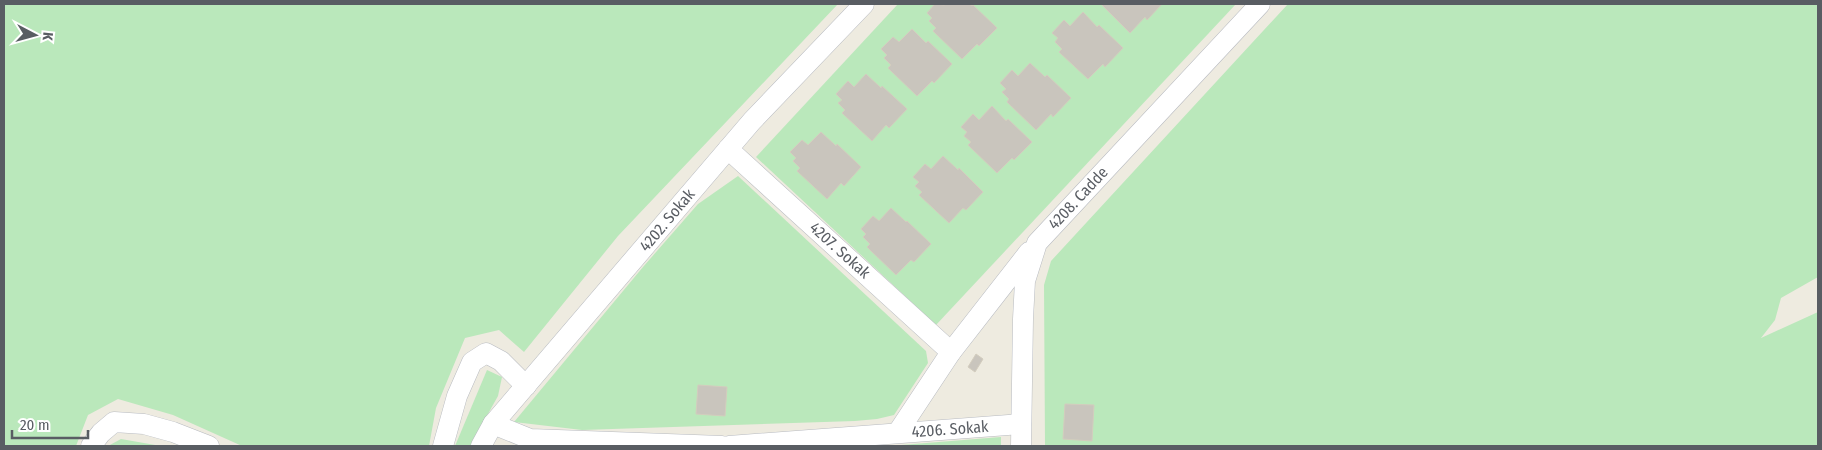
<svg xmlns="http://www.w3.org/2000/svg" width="1822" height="450" font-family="'Fira Sans Condensed',sans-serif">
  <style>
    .green { fill: #bae8bb }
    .building { fill: #c9c5bd; stroke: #d3cdbe }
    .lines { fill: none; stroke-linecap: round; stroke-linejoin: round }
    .street-casing { stroke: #b8bbc1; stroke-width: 21 }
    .street { stroke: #fff; stroke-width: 20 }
    .labels { text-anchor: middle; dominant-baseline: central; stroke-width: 5; stroke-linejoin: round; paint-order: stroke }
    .street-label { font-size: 16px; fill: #595d63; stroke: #fff }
  </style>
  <rect width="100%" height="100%" fill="#eeebe0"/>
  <g class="green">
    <path d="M 4,4 L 838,4 L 618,236 L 524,352 L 499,330 L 465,338 L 436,408 L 429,446 L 242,446 L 173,415 L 118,399 L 88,415 L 76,446 L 4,446 Z"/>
    <path d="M 898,4 L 1236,4 L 936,325 L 756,157 Z"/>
    <path d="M 1288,4 L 1818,4 L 1818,277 L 1781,298 L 1775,320 L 1761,338 L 1818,312 L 1818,446 L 1045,446 L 1044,285 L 1051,261 Z"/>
    <path d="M 738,176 L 926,351 L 928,363 L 894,415 L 877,419 L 855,421 L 582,430 L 514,422 L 643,267 L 698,204 Z"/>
    <path d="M 487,370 L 502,377 L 498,396 L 470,446 L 455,446 Z"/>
    <path d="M 1001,437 L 1001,446 L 889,446 Z"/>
    <path d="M 121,439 L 161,446 L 108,446 Z"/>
  </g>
  <g class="building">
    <path d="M 935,4 L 944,5 L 946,4 L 969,4 L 972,6 L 973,5 L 997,28 L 979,46 L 977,44 L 962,59 L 933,31 L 936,28 L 929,21 L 932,18 L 927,13 Z"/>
    <path d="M 1101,4 L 1162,4 L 1147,20 L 1145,17 L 1130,33 Z"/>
    <path d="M 1083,12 L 1097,27 L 1099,25 L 1123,48 L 1105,67 L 1103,64 L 1088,79 L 1059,52 L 1062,49 L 1055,42 L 1058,38 L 1052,33 L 1064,20 L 1070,26 Z"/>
    <path d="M 912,29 L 926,43 L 928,41 L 952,64 L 934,83 L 932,81 L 917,96 L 888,68 L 891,65 L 884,58 L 887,55 L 881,49 L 893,37 L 899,42 Z"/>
    <path d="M 1030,63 L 1045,77 L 1047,75 L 1071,98 L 1053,117 L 1051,114 L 1036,130 L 1007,102 L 1009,99 L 1002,92 L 1006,89 L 1000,83 L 1012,70 L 1018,76 Z"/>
    <path d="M 866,74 L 881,88 L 882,86 L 907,109 L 889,128 L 886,125 L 872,141 L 842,113 L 845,110 L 838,103 L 842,100 L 836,94 L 848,81 L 854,87 Z"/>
    <path d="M 992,106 L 1006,121 L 1008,119 L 1032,142 L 1014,160 L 1012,158 L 997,173 L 968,145 L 971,142 L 964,136 L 967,132 L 961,127 L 973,114 L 979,120 Z"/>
    <path d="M 821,132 L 836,146 L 837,144 L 861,167 L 844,186 L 841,183 L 827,199 L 797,171 L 800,168 L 793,161 L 796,158 L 790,152 L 802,140 L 808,145 Z"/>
    <path d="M 943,156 L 958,170 L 959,168 L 983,192 L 966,210 L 963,208 L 949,223 L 919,195 L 922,192 L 915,186 L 919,182 L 913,177 L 925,164 L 931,169 Z"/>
    <path d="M 891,208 L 906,222 L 907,221 L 931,244 L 914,262 L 911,260 L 896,275 L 867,247 L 870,244 L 863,237 L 866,234 L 861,229 L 873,216 L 879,221 Z"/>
    <path d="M 976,354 L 983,359 L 975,372 L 968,367 Z"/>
    <path d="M 698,385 L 727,387 L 725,416 L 696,414 Z"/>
    <path d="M 1065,404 L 1094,405 L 1092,441 L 1063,439 Z"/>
  </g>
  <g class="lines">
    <defs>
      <g id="street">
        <path d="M 728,149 L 951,352"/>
        <path d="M 493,424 L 530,439 L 722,446"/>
        <path d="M 898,432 L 951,352 L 1029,252"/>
        <path d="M 91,446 L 101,433 L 114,422 L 144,424 L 173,432 L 209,446"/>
        <path d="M 443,446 L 457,396 L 472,362 L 486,353 L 501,361 L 526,386"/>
        <path d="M 481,446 L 493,424 L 752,121 L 864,4"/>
        <path d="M 729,446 L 1021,424"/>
        <path d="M 1021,446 L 1023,319 L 1025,281 L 1037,243 L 1260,4"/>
      </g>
    </defs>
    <use href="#street" class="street-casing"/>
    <use href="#street" class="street"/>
  </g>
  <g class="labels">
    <g class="street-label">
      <text transform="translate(1078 198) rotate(-47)">4208. Cadde</text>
      <text transform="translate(667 220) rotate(-50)">4202. Sokak</text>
      <text transform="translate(840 250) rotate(42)">4207. Sokak</text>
      <text transform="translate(950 429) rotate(-4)">4206. Sokak</text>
    </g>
  </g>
  <rect width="1822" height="450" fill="none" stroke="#595d63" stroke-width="10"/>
  <g transform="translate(35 35) rotate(96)" stroke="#ffffff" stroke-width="4" paint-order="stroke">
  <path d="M0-4L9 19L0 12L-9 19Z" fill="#595d63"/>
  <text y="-8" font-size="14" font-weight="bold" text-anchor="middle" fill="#595d63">K</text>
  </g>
  <path d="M12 430v8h76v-8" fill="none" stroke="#595d63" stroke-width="2.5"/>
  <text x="20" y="430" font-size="15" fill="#595d63" stroke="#ffffff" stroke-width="4" paint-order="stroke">20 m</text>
</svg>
